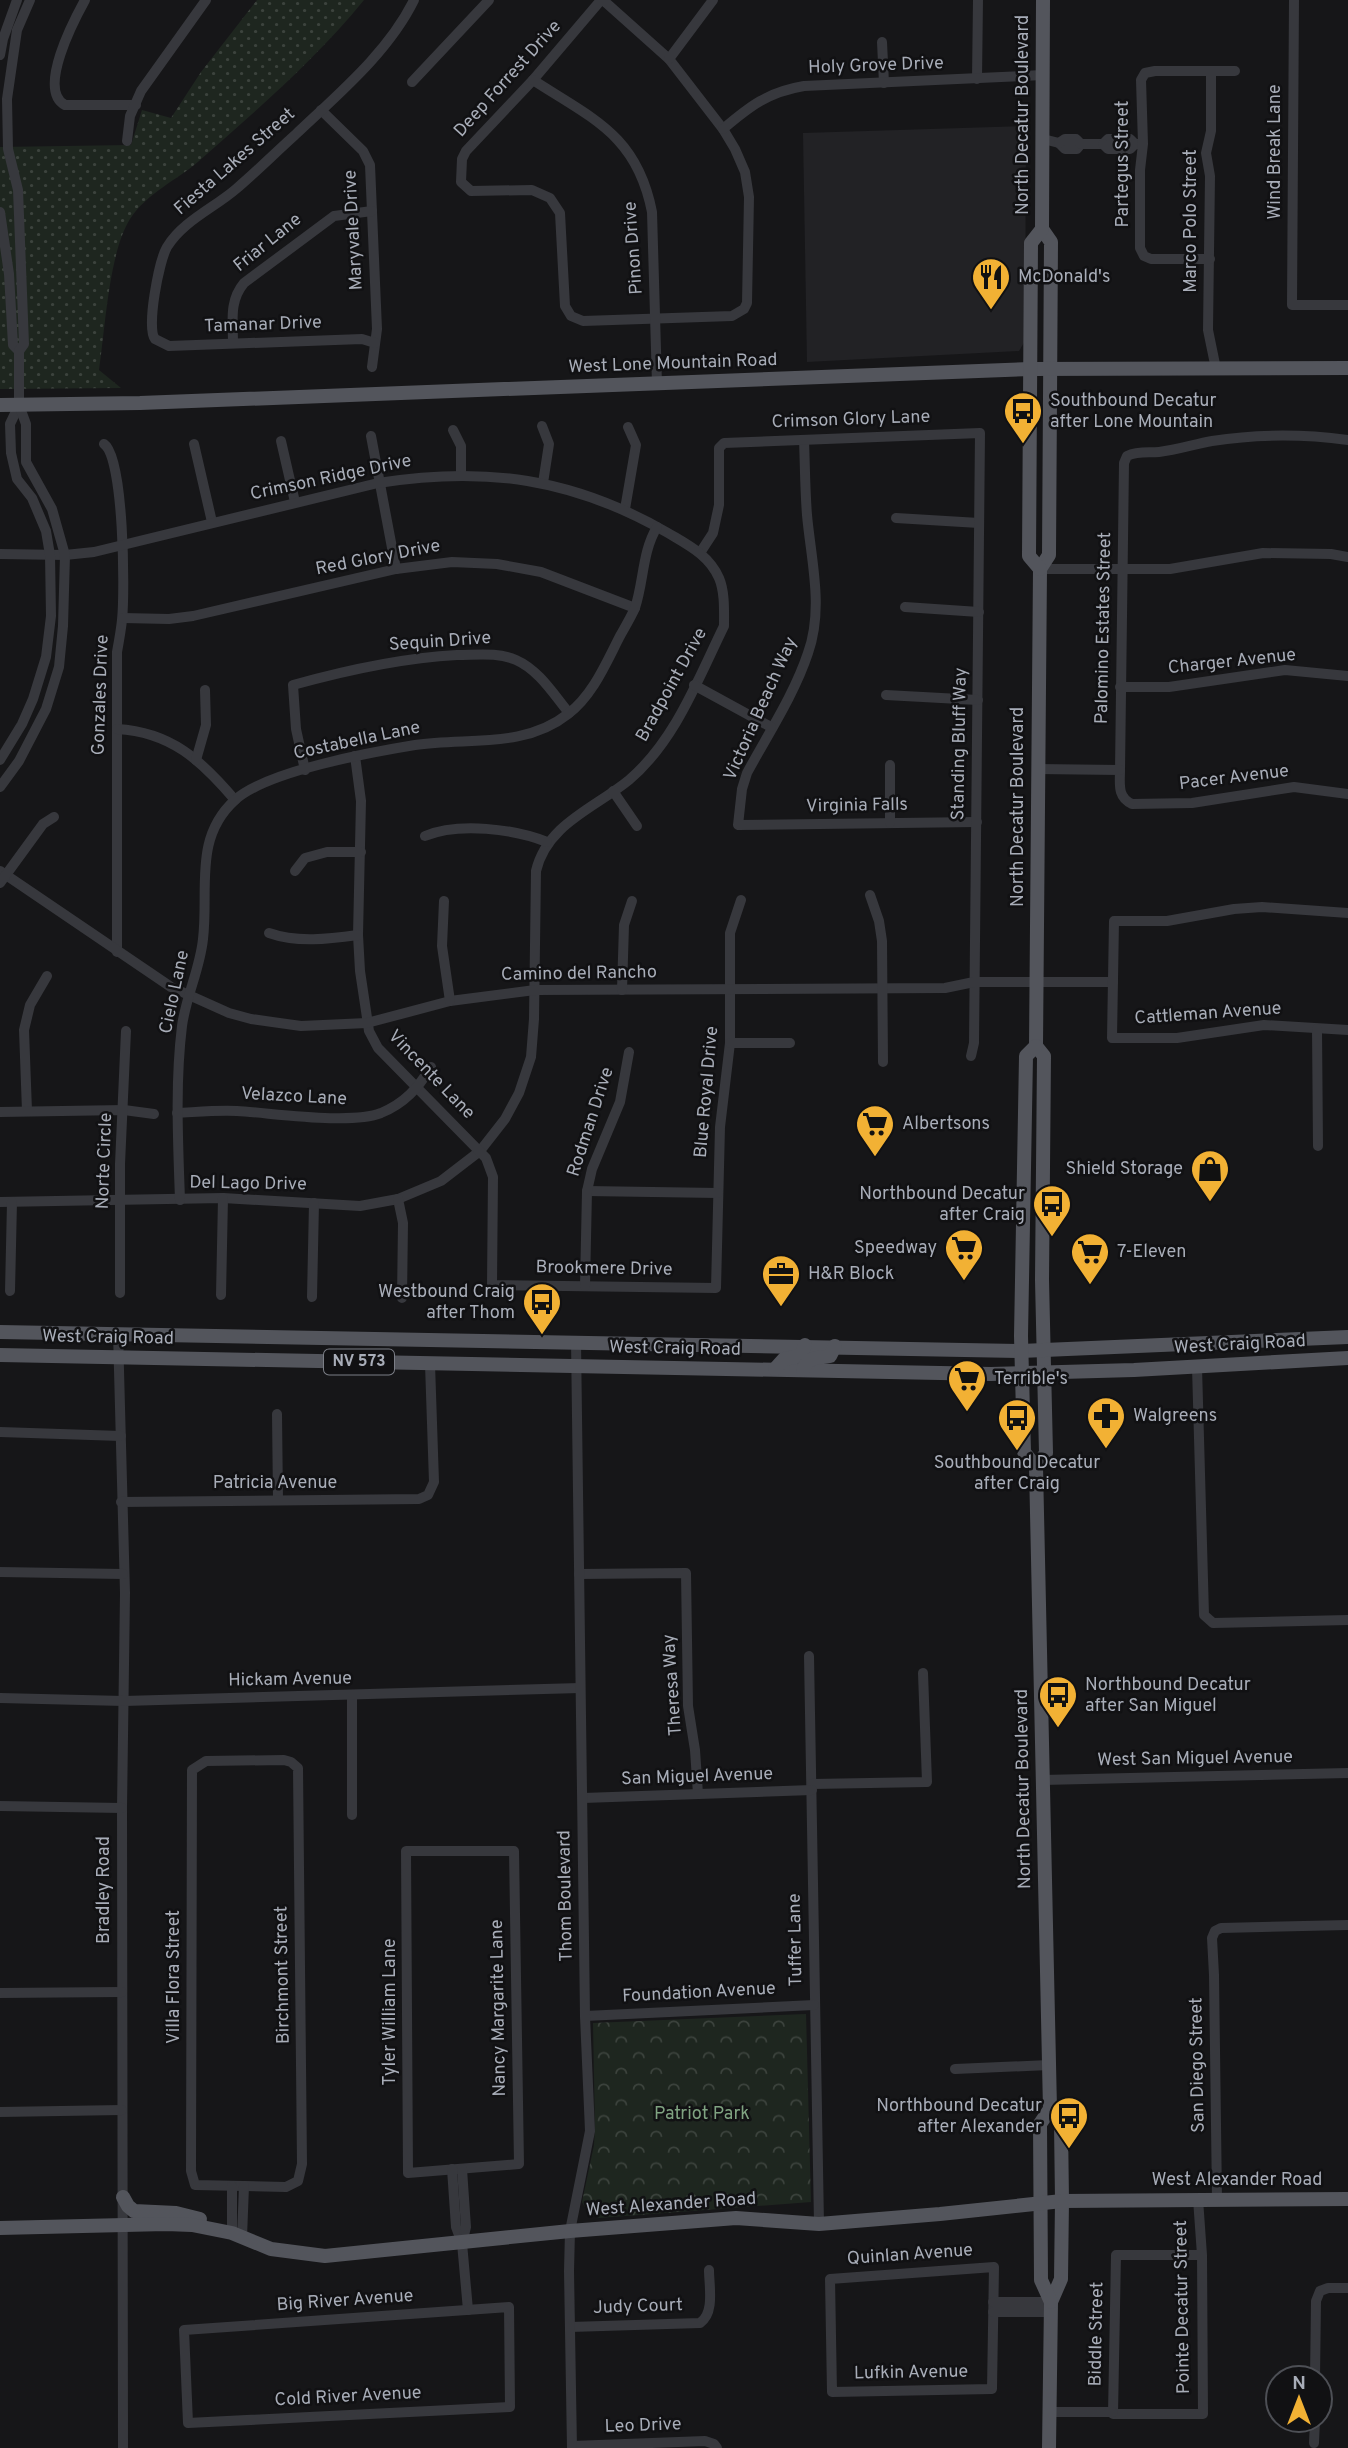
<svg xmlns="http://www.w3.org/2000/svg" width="1348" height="2448" font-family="Overpass,sans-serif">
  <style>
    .built { fill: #222225 }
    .grass { fill: url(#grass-dots) }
    .forest { fill: url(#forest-crowns) }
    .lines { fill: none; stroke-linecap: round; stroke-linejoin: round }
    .minor { stroke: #37383d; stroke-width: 10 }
    .major { stroke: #53555c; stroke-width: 14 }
    .labels { text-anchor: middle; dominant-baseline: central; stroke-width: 5; stroke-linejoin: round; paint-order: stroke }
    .shield { fill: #111113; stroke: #7b7e86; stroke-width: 2 }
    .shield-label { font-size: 16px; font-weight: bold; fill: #a8adb8 }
    .street-label { font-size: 18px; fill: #a8adb8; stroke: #111113 }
    .poi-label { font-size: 18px; fill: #a8adb8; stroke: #111113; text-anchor: start }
    .park-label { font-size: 18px; fill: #7fa381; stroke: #111113 }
  </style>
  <defs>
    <pattern id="grass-dots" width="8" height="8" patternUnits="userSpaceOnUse" patternTransform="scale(1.75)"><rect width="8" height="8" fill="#1e261f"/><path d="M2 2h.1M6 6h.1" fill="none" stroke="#3c433d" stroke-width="1.8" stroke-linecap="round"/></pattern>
    <pattern id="forest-crowns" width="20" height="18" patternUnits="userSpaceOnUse" patternTransform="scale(1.75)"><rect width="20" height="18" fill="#1e261f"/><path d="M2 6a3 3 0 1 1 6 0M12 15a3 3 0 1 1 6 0" fill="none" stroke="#3c433d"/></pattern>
  </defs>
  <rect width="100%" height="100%" fill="#161618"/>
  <path class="built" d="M 1026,126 L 1025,341 L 1019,351 L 807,362 L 803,133 Z"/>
  <path class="grass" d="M 257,0 L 364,0 C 315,60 257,110 199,161 C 177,180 147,193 130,219 C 109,252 105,330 99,370 L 121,388 L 0,389 L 0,147 L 131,145 L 142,110 L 171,118 L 201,72 Z"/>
  <path class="forest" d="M 806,2014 L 811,2202 L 599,2218 L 588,2213 L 582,2202 L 594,2145 L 595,2129 L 593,2023 Z"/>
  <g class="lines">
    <g class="minor">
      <path d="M 85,0 C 74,20 37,90 65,105 L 136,105"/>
      <path d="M 601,0 L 533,80 L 466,151 L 462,159 L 461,182 L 471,191 L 532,190 L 550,198 L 560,213 L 565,306 L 571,316 L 583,321 L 732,316 L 744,309 L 747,303 L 749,197 L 745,172 L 735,149 L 723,129 L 669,59 L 603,0"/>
      <path d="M 1294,0 L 1292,305 L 1348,305"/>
      <path d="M 882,42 L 884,83"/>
      <path d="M 0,55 L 3,39 L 17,0"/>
      <path d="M 669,59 L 713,0"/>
      <path d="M 1211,71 L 1211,131 L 1206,153 L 1210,176 L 1208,330 L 1216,369"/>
      <path d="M 977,79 L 978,0"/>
      <path d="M 533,80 C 593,119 637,135 652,212 L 657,384"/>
      <path d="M 412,82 L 489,0"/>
      <path d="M 321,110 L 363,151 L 370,165 L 377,329 L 372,367"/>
      <path d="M 723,129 C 750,106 768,92 804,86 L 1043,75"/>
      <path d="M 1043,139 L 1059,143 L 1065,149 L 1077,149 L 1081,144"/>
      <path d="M 127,141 L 130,116 L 141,91 L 206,0"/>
      <path d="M 1059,143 L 1065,139 L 1076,139 L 1081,144 L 1103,144 L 1108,139 L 1130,139 L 1135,144"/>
      <path d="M 1103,144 L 1108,149 L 1130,149 L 1135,144 L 1142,144"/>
      <path d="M 0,212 L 9,274 L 13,345 L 19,351"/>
      <path d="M 1210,259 L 1151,259 L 1144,256 L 1140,248 L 1140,170 L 1143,144 L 1141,80 L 1145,73 L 1155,71 L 1235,71"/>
      <path d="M 233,343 C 233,321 229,301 244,283 L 334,216 L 372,211"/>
      <path d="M 375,343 L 362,339 L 169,346 L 155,339 C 146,328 159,261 167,247 C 183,221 214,208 236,189 C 256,172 275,153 295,135 C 337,95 388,53 414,0"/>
      <path d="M 542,426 L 549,444 L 543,483"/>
      <path d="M 453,430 L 461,446 L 461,475"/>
      <path d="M 371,436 L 396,569"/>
      <path d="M 804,440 C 805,465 805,490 807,515 C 811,560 824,608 808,653 C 794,695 768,734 747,773 L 742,789 L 738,825 L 977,822"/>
      <path d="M 1348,440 C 1303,434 1257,434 1212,441 C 1195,444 1177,450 1159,452 C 1148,453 1138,451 1127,456 L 1124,463 L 1120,770 C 1120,784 1117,797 1132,804 L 1192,803 L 1294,787 L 1348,794"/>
      <path d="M 281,441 L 295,502"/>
      <path d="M 104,444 C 124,457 125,592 122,620 C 121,630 119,641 117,652 L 117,952"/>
      <path d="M 194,444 L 212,522"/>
      <path d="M 625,509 L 636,445 L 628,427"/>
      <path d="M 896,518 L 979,523"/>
      <path d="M 700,553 L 713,533 L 719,505 L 719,448 L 724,443 L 980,433 L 974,1043 L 971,1056"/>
      <path d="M 0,554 L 65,555 L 94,552 L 378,483 C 485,466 573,478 668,533 C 688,545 709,555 719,578 C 725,592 724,611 724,626 C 698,679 675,741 629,780 C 595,808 547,824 536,871 L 534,1019 L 531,1057 L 519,1093 L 505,1119 L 480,1151 L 441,1181 L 398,1199 L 360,1206 L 223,1198 L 0,1202"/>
      <path d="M 1040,569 L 1170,569 L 1263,553 L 1331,554 L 1348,557"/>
      <path d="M 905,607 L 979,612"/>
      <path d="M 123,618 L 169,619 L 193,616 L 396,569 L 452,562 L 497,564 L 541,572 L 635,608"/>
      <path d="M 694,685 L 771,727"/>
      <path d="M 1120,687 L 1169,687 L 1285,670 L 1348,676"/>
      <path d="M 886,695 L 978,700"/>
      <path d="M 117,729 C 171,732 201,760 235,800"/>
      <path d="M 355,756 L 361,801 L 358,935 L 360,971 L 369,1031 L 378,1048 L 486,1158 L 493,1177 L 492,1285 L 716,1288 L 720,1127 L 730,1043 L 730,933 L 741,900"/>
      <path d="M 0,760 L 22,724 L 33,699 L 46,657 L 51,616 L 50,555 L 46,531 L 32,498 L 17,479 L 11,453 L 10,424 L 19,405"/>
      <path d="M 196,760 L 206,725 L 205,690"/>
      <path d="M 890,765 L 890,823"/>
      <path d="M 1037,769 L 1120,770"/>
      <path d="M 305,770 L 296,729 L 293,685 C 347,670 401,658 457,655 C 477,655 498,652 516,660 C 539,670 554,695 569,713"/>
      <path d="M 0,787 L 19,761 L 46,709 L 59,667 L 63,626 L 65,555 L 52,509 L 26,462 L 26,424 L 19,405 L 19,351 L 24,344 L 18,190 L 8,149 L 7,99 L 17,30 L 30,0"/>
      <path d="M 613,791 L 637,826"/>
      <path d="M 425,836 C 459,822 514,829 547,842"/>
      <path d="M 0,871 L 171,987 L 229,1013 L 251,1019 L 301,1026 L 367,1023 L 450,1001 L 535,990 L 945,988 L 974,982 L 1113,982"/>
      <path d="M 295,871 L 305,858 L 327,852 L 361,852"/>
      <path d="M 0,883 L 43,824 L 54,817"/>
      <path d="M 870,895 L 879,921 L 882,941 L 883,1062"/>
      <path d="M 444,901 L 442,946 L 450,1001"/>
      <path d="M 1348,913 L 1262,907 L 1234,909 L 1167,921 L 1114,921 L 1112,1038 L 1177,1038 L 1264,1025 L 1348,1030"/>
      <path d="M 269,933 C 297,943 329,939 358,935"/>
      <path d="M 622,990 L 624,925 L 632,901"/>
      <path d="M 1317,1029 L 1318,1146"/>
      <path d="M 730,1043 L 790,1043"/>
      <path d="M 27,1111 L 24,1030 L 30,1005 L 47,976"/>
      <path d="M 0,1112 L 124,1110 L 154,1114"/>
      <path d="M 177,1113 C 197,1112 217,1110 237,1111 C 273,1113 350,1125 381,1113 C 405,1103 418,1088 431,1067"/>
      <path d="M 587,1191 L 718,1193"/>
      <path d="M 398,1199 L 403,1223 L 402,1298"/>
      <path d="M 180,1200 C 178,1142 175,1083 182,1026 C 186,996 200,969 203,939 C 209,889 193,838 235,800 C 267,771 372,752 415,745 C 467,737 524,749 568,714 C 593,695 606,663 620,636 C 625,627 631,617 635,608 C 644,581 642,552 657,527"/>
      <path d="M 585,1286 L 587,1191 L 592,1169 L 620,1102 L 629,1052"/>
      <path d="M 10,1291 L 12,1202"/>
      <path d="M 120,1293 L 120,1164 L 126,1031"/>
      <path d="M 221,1295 L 223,1198"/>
      <path d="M 312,1297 L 314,1203"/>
      <path d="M 118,1333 L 125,1593 L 122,1808 L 123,2448"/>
      <path d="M 1197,1367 L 1204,1615 L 1213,1623 L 1348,1620"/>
      <path d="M 277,1414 L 278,1500"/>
      <path d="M 0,1432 L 121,1436"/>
      <path d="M 121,1502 L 419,1499 L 428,1495 L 434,1482 L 430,1364"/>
      <path d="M 0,1572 L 123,1574"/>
      <path d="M 579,1574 L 686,1573 L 688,1706 L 695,1750 L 698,1794"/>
      <path d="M 809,1656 L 819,2224"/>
      <path d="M 352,1696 L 352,1815"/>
      <path d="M 0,1698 L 124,1701 L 580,1688"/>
      <path d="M 284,1760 L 291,1762 L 298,1768 L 302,2164 L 298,2181 L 286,2187 L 195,2185 L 191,2171 L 192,1770 L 206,1761 Z"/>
      <path d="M 1042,1780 L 1348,1773"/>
      <path d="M 812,1784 L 927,1782 L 923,1673"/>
      <path d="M 583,1798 L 812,1790"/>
      <path d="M 0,1806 L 122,1808"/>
      <path d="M 406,1851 L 514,1851 L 519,2164 L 408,2173 Z"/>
      <path d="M 0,1993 L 122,1992"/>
      <path d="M 585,2016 L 814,2005"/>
      <path d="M 955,2069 L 1049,2065"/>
      <path d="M 0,2112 L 122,2110"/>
      <path d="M 452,2169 L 456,2227 L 462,2243 L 468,2310"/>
      <path d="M 462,2169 L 466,2227 L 462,2243"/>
      <path d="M 1198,2199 L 1202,2255 L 1203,2414 L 1113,2414 L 1116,2255 L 1202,2255"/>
      <path d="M 1217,2199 L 1214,1975 L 1212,1938 L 1215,1931 L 1221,1928 L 1348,1925"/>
      <path d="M 232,2233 L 232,2186"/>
      <path d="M 242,2237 L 244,2186"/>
      <path d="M 994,2267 L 992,2389 L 832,2392 L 830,2279 Z"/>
      <path d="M 993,2302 L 1051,2302"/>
      <path d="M 509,2307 L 510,2407 L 188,2423 L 184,2330 Z"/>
      <path d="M 993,2312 L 1051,2312"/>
      <path d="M 570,2327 L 700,2323 C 715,2313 709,2286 709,2270"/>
      <path d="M 1315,2378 L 1316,2301 L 1320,2291 L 1328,2288 L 1348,2288"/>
      <path d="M 1050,2412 L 1113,2412"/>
      <path d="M 1314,2443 L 1315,2420"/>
      <path d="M 572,2446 L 705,2441 L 714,2444 L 717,2448"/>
      <path d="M 572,2448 L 569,2271 L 570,2231 L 590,2131 L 585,2016 L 576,1341"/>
    </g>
    <g class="major">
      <path d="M 1042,229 L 1051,242 L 1049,555 L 1040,569 L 1036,1046 L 1044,1056 L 1042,1280 L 1046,1453 L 1036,1467 L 1050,2109 L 1061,2124 L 1062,2201 L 1061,2279 L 1051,2302 L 1049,2448"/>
      <path d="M 0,405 L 140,403 L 1030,369 L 1348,368"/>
      <path d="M 1040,569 L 1029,556 L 1031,243 L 1042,229 L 1043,0"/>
      <path d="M 0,1332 L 1021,1351 L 1348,1337"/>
      <path d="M 0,1355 L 991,1374 L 1134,1370 L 1348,1358"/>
      <path d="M 775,1369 L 784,1359 L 801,1356 L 805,1345"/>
      <path d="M 803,1370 C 809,1355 817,1359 830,1356 L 835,1346"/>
      <path d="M 1036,1467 L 1024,1452 L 1021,1336 L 1026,1056 L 1036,1046"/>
      <path d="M 1050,2109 L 1040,2124 L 1041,2280 L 1051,2302"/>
      <path d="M 123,2197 L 128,2206 L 134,2211 L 176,2213 L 200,2219"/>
      <path d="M 0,2228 L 166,2224 L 192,2225 L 232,2233 L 271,2249 L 325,2256 L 570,2231 L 736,2218 L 819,2224 L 940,2214 L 1062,2201 L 1348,2199"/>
    </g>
  </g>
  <defs>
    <symbol id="restaurant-pin" viewBox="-11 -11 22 30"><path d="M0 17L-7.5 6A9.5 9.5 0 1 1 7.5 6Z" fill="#f2b134" stroke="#111113"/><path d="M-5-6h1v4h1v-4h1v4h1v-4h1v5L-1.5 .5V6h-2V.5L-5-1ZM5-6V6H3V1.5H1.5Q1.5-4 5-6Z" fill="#111"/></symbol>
    <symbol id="bus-pin" viewBox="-11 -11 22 30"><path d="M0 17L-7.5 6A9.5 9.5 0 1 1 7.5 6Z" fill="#f2b134" stroke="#111113"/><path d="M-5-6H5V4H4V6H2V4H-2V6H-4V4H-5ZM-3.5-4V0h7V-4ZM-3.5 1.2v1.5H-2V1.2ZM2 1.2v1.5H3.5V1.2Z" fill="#111"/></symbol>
    <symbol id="supermarket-pin" viewBox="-11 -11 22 30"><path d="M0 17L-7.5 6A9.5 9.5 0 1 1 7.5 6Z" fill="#f2b134" stroke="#111113"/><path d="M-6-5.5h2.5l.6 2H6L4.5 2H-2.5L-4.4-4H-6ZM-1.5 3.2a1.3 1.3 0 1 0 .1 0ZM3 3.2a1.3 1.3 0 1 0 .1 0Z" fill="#111"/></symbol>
    <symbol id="shop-pin" viewBox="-11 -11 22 30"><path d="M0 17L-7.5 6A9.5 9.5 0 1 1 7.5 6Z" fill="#f2b134" stroke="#111113"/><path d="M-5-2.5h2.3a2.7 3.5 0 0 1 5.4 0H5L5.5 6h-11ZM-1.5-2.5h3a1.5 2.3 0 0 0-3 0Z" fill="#111"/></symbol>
    <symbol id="office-pin" viewBox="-11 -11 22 30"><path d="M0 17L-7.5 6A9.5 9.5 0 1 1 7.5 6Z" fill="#f2b134" stroke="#111113"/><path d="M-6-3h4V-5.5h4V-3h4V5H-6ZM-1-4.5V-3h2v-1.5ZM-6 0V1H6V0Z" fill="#111"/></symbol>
    <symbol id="pharmacy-pin" viewBox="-11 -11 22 30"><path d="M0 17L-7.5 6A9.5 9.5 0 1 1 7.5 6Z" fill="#f2b134" stroke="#111113"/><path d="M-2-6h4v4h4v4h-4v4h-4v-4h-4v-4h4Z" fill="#111"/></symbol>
  </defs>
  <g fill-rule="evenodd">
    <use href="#restaurant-pin" x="969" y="255" width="44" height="60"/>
    <use href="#bus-pin" x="1001" y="389" width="44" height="60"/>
    <use href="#supermarket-pin" x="853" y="1102" width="44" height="60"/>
    <use href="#shop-pin" x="1188" y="1147" width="44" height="60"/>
    <use href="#bus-pin" x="1030" y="1182" width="44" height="60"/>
    <use href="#supermarket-pin" x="942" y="1226" width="44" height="60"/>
    <use href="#supermarket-pin" x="1068" y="1230" width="44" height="60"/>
    <use href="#office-pin" x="759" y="1252" width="44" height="60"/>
    <use href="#bus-pin" x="520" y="1280" width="44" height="60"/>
    <use href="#supermarket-pin" x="945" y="1357" width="44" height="60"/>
    <use href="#pharmacy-pin" x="1084" y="1394" width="44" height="60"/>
    <use href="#bus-pin" x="995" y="1396" width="44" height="60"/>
    <use href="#bus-pin" x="1036" y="1673" width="44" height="60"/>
    <use href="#bus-pin" x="1047" y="2094" width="44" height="60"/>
  </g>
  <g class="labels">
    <rect class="shield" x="324" y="1349.5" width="70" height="25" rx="5"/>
    <g class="shield-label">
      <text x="359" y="1362">NV 573</text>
    </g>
    <g class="street-label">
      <text transform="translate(876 66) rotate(-2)">Holy Grove Drive</text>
      <text transform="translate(508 79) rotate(-48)">Deep Forrest Drive</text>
      <text transform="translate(1023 115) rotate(-90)">North Decatur Boulevard</text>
      <text transform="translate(1275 152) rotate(-90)">Wind Break Lane</text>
      <text transform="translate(235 162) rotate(-41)">Fiesta Lakes Street</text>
      <text transform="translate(1123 164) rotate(-90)">Partegus Street</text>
      <text transform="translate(1191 221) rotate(-90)">Marco Polo Street</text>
      <text transform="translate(354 230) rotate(-93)">Maryvale Drive</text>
      <text transform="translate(268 243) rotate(-39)">Friar Lane</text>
      <text transform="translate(634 248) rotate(-94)">Pinon Drive</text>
      <text transform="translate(263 325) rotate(-2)">Tamanar Drive</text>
      <text transform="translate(673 364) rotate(-2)">West Lone Mountain Road</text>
      <text transform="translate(851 420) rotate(-2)">Crimson Glory Lane</text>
      <text transform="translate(331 478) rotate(-12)">Crimson Ridge Drive</text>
      <text transform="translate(378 558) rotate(-11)">Red Glory Drive</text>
      <text transform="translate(1104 628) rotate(-89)">Palomino Estates Street</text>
      <text transform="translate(440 642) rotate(-4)">Sequin Drive</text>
      <text transform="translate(1232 662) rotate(-6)">Charger Avenue</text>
      <text transform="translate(672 685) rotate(-61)">Bradpoint Drive</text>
      <text transform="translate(101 695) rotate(-88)">Gonzales Drive</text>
      <text transform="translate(761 709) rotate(-66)">Victoria Beach Way</text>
      <text transform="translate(357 741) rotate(-12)">Costabella Lane</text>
      <text transform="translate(960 744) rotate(-89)">Standing Bluff Way</text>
      <text transform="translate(1234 778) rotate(-7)">Pacer Avenue</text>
      <text transform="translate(857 806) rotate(-1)">Virginia Falls</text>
      <text transform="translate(1018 807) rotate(-90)">North Decatur Boulevard</text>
      <text transform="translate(579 974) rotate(-1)">Camino del Rancho</text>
      <text transform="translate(175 992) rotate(-78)">Cielo Lane</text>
      <text transform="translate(1208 1014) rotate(-4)">Cattleman Avenue</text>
      <text transform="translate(431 1075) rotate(46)">Vincente Lane</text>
      <text transform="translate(707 1092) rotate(-85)">Blue Royal Drive</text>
      <text transform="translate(294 1097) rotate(3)">Velazco Lane</text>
      <text transform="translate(591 1122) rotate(-72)">Rodman Drive</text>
      <text transform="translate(105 1161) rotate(-88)">Norte Circle</text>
      <text transform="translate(248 1184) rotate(1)">Del Lago Drive</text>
      <text transform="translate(604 1269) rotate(1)">Brookmere Drive</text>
      <text transform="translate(108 1338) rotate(1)">West Craig Road</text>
      <text transform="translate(1240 1345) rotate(-3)">West Craig Road</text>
      <text transform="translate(675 1349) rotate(1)">West Craig Road</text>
      <text x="275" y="1483">Patricia Avenue</text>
      <text transform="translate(290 1680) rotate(-1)">Hickam Avenue</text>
      <text transform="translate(673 1685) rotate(-94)">Theresa Way</text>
      <text transform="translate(1195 1759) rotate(-1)">West San Miguel Avenue</text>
      <text transform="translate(697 1777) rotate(-2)">San Miguel Avenue</text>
      <text transform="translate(1024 1789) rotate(-91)">North Decatur Boulevard</text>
      <text transform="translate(104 1890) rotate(-90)">Bradley Road</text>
      <text transform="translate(566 1896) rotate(-91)">Thom Boulevard</text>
      <text transform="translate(796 1940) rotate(-91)">Tuffer Lane</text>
      <text transform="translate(283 1975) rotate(-91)">Birchmont Street</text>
      <text transform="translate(174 1977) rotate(-90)">Villa Flora Street</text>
      <text transform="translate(699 1993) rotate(-3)">Foundation Avenue</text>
      <text transform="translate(499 2008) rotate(-91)">Nancy Margarite Lane</text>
      <text transform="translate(390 2012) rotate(-90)">Tyler William Lane</text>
      <text transform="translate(1198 2065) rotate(-91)">San Diego Street</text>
      <text x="1237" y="2180">West Alexander Road</text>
      <text transform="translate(671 2205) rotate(-4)">West Alexander Road</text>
      <text transform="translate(910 2255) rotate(-4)">Quinlan Avenue</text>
      <text transform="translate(345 2301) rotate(-4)">Big River Avenue</text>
      <text transform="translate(638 2307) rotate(-2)">Judy Court</text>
      <text transform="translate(1183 2307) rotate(-91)">Pointe Decatur Street</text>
      <text transform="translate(1097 2334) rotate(-89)">Biddle Street</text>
      <text transform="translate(911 2373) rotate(-1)">Lufkin Avenue</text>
      <text transform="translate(348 2397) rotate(-3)">Cold River Avenue</text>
      <text transform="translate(643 2426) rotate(-2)">Leo Drive</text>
    </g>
    <g class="poi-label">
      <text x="1018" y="277">McDonald's</text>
      <text x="1050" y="401">Southbound Decatur<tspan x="1050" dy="21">after Lone Mountain</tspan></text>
      <text x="902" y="1124">Albertsons</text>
      <text x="1183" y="1169" text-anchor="end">Shield Storage</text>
      <text x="1025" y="1194" text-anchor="end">Northbound Decatur<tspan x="1025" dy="21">after Craig</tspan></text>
      <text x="937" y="1248" text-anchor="end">Speedway</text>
      <text x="1117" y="1252">7-Eleven</text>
      <text x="808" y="1274">H&amp;R Block</text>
      <text x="515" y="1292" text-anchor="end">Westbound Craig<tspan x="515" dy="21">after Thom</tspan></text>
      <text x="994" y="1379">Terrible's</text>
      <text x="1133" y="1416">Walgreens</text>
      <text x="1017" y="1463" text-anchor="middle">Southbound Decatur<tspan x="1017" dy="21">after Craig</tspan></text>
      <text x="1085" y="1685">Northbound Decatur<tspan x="1085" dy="21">after San Miguel</tspan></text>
      <text x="1042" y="2106" text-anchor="end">Northbound Decatur<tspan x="1042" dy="21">after Alexander</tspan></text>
    </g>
    <g class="park-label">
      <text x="702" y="2114">Patriot Park</text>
    </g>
  </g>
  <g transform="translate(1299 2399)"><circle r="33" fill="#111113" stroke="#4d4f55" stroke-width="2"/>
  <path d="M0-5L12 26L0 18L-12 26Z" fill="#f2b134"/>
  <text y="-10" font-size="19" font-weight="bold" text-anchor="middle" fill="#a8adb8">N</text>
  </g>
</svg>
